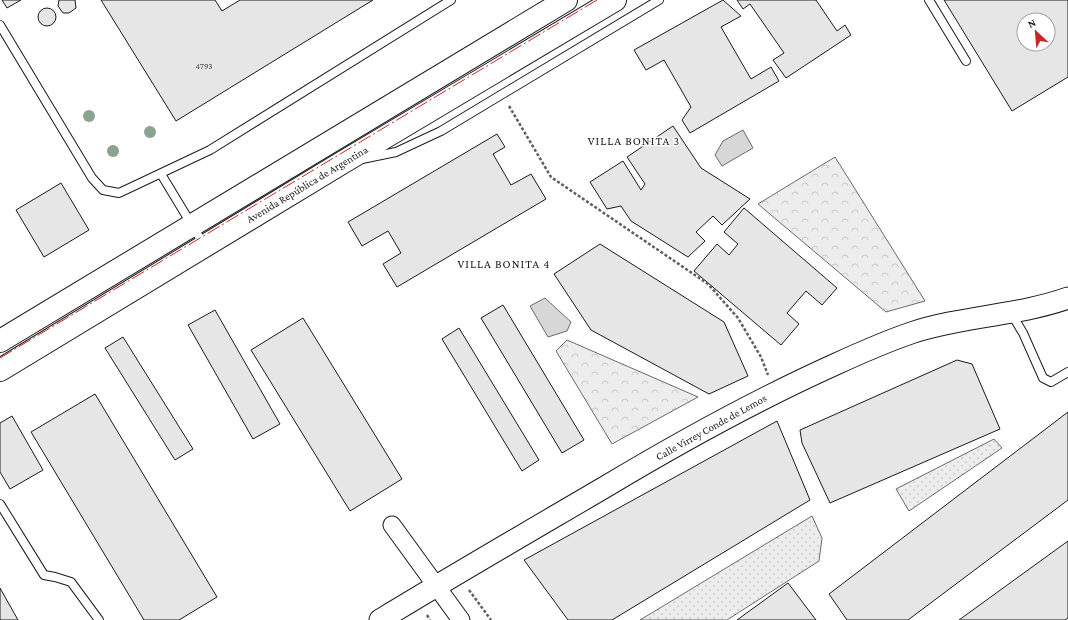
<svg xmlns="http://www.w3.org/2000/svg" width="1068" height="620" font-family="'Crimson Pro',serif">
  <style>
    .grass { fill: url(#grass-dots); stroke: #6a6a6a }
    .forest { fill: url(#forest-crowns); stroke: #6a6a6a }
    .water { fill: #d7d7d7; stroke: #6a6a6a }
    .building { fill: #e6e6e6; stroke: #1a1a1a; fill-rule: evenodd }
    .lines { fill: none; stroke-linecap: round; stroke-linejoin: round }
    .service-casing { stroke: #1a1a1a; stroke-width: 10 }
    .minor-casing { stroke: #1a1a1a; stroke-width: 19 }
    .tertiary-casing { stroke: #1a1a1a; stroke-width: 23 }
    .secondary-casing { stroke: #1a1a1a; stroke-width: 24 }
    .path { stroke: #5f5f5f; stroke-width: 2.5; stroke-dasharray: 3 2; stroke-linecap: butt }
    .service { stroke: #fff; stroke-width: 8 }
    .minor { stroke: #fff; stroke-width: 17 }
    .tertiary { stroke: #fff; stroke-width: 21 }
    .secondary { stroke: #fff; stroke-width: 22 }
    .power { stroke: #c62828; stroke-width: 1; stroke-dasharray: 14 3 2 3; stroke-linecap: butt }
    .tree { fill: #8aa48f }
    .labels { text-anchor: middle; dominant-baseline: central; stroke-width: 3; stroke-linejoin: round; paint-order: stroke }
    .number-label { font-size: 9px; fill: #4d4d4d }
    .street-label { font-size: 11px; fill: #1a1a1a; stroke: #fff }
    .neighbourhood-label { font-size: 12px; letter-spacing: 1px; fill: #1a1a1a; stroke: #fff }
  </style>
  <defs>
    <pattern id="grass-dots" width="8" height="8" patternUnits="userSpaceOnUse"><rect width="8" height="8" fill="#ededed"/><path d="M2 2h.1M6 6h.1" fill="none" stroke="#cbcbcb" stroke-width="1.8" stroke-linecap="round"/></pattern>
    <pattern id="forest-crowns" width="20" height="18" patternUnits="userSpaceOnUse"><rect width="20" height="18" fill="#ededed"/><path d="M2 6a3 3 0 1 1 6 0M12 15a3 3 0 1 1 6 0" fill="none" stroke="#cbcbcb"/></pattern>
  </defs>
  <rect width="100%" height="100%" fill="#fff"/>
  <g class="grass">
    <path d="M 994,439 L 1002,448 L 909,511 L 896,489 Z"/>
    <path d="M 812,516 L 822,538 L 819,561 L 727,620 L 640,620 Z"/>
  </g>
  <g class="forest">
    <path d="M 835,157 L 925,301 L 886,312 L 758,204 Z"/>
    <path d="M 567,340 L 698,397 L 612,444 L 556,351 Z"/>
  </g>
  <g class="water">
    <path d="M 743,130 L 753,148 L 722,166 L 715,155 L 723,141 Z"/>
    <path d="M 545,298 L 571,322 L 567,331 L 548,337 L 530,306 Z"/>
  </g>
  <g class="building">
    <path d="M 2,0 L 21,0 L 7,8 Z"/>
    <path d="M 59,0 L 75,0 L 76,8 L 69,13 L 63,13 L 58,6 Z"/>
    <path d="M 101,0 L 215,0 L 222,11 L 240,0 L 373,0 L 176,121 Z"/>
    <path d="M 723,0 L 741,16 L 721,27 L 751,79 L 771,67 L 779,81 L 690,133 L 682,120 L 691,107 L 664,60 L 646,70 L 634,50 Z"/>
    <path d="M 737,0 L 816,0 L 837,31 L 845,25 L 851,35 L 786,78 L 773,60 L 784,53 L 750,4 L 743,9 Z"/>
    <path d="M 944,0 L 1068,0 L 1068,77 L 1012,111 ZM 1024,20 L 1048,20 L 1048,44 L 1024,44 Z"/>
    <circle cx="47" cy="17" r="9"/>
    <path d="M 673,126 L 701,168 L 750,199 L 722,225 L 713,216 L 696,232 L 705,241 L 688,257 L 631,221 L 621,206 L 607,209 L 590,182 L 623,161 L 641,190 L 645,184 L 627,157 Z"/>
    <path d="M 497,134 L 505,147 L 493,154 L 511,185 L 531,174 L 546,199 L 397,287 L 383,264 L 401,253 L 388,231 L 362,246 L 348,222 Z"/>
    <path d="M 61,183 L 89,230 L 44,257 L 16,210 Z"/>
    <path d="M 744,208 L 837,288 L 822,305 L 806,291 L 787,313 L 799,324 L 781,345 L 694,271 L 717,244 L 729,255 L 738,244 L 724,232 Z"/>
    <path d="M 600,244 L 724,322 L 748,376 L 709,394 L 591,330 L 554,274 Z"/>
    <path d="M 503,305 L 584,440 L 562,453 L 481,318 Z"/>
    <path d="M 215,310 L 280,424 L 253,439 L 188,325 Z"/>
    <path d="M 303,318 L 402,479 L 350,511 L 251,350 Z"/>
    <path d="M 459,328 L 539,460 L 522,471 L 442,339 Z"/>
    <path d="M 123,337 L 193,449 L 175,460 L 105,348 Z"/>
    <path d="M 957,360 L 972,364 L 1000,429 L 830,503 L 802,443 L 800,430 Z"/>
    <path d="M 95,394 L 217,597 L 179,620 L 144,620 L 31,432 Z"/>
    <path d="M 1068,412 L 1068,500 L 908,620 L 847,620 L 829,594 Z"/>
    <path d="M 12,416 L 43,470 L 10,489 L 0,472 L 0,423 Z"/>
    <path d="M 777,421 L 810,500 L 612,620 L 568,620 L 524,560 Z"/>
    <path d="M 1068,541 L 1068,618 L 1065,620 L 959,620 Z"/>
    <path d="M 788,583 L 816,620 L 737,620 Z"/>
    <path d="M 0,588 L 18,620 L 0,620 Z"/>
  </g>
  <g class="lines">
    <defs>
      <g id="service">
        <path d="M 929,0 L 966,61"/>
        <path d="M 0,25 L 92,178 L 103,190 L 119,193 L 210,150 L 451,0"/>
        <path d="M 362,159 L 396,152 L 441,131 L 659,0"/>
        <path d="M 161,174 L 204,245"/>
        <path d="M 1011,313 L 1023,333 L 1043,378 L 1051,382 L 1068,372"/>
        <path d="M 0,504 L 44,575 L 55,577 L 71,582 L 99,620"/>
      </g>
      <path id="minor" d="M 392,525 L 461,620"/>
      <path id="tertiary" d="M 380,620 C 454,575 530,531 605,487 C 680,442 756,400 836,364 C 860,353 885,342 911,333 C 962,316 1017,316 1068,298"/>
      <g id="secondary">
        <path d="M 0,341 L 566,0"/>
        <path d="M 0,370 L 340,164 L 615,0"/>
      </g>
    </defs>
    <use href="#service" class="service-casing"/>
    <use href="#minor" class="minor-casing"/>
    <use href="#tertiary" class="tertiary-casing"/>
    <use href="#secondary" class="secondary-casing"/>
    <g class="path">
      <path d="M 509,106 L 551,177 L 708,284 L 738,318 L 761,357 L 768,375"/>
      <path d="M 469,590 L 491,620"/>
      <path d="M 427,615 L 430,620"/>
    </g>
    <use href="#service" class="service"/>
    <use href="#minor" class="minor"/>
    <use href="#tertiary" class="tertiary"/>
    <use href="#secondary" class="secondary"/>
    <path class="power" d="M 0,358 L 597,0"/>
  </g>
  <g class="tree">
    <circle cx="89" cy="116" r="6"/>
    <circle cx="150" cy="132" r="6"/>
    <circle cx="113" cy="151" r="6"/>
  </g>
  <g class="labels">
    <g class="number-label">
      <text x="204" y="66">4793</text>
    </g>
    <g class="street-label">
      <text transform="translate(307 184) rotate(-31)">Avenida República de Argentina</text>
      <text transform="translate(711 427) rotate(-29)">Calle Virrey Conde de Lemos</text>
    </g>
    <g class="neighbourhood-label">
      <text x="634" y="141">VILLA BONITA 3</text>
      <text x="504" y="264">VILLA BONITA 4</text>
    </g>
  </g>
  <g transform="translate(1036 32) rotate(334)"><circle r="19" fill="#ffffff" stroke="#a3a3a3"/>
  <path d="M0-3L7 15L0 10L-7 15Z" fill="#c62828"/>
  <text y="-6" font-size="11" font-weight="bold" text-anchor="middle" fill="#1a1a1a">N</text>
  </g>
</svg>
